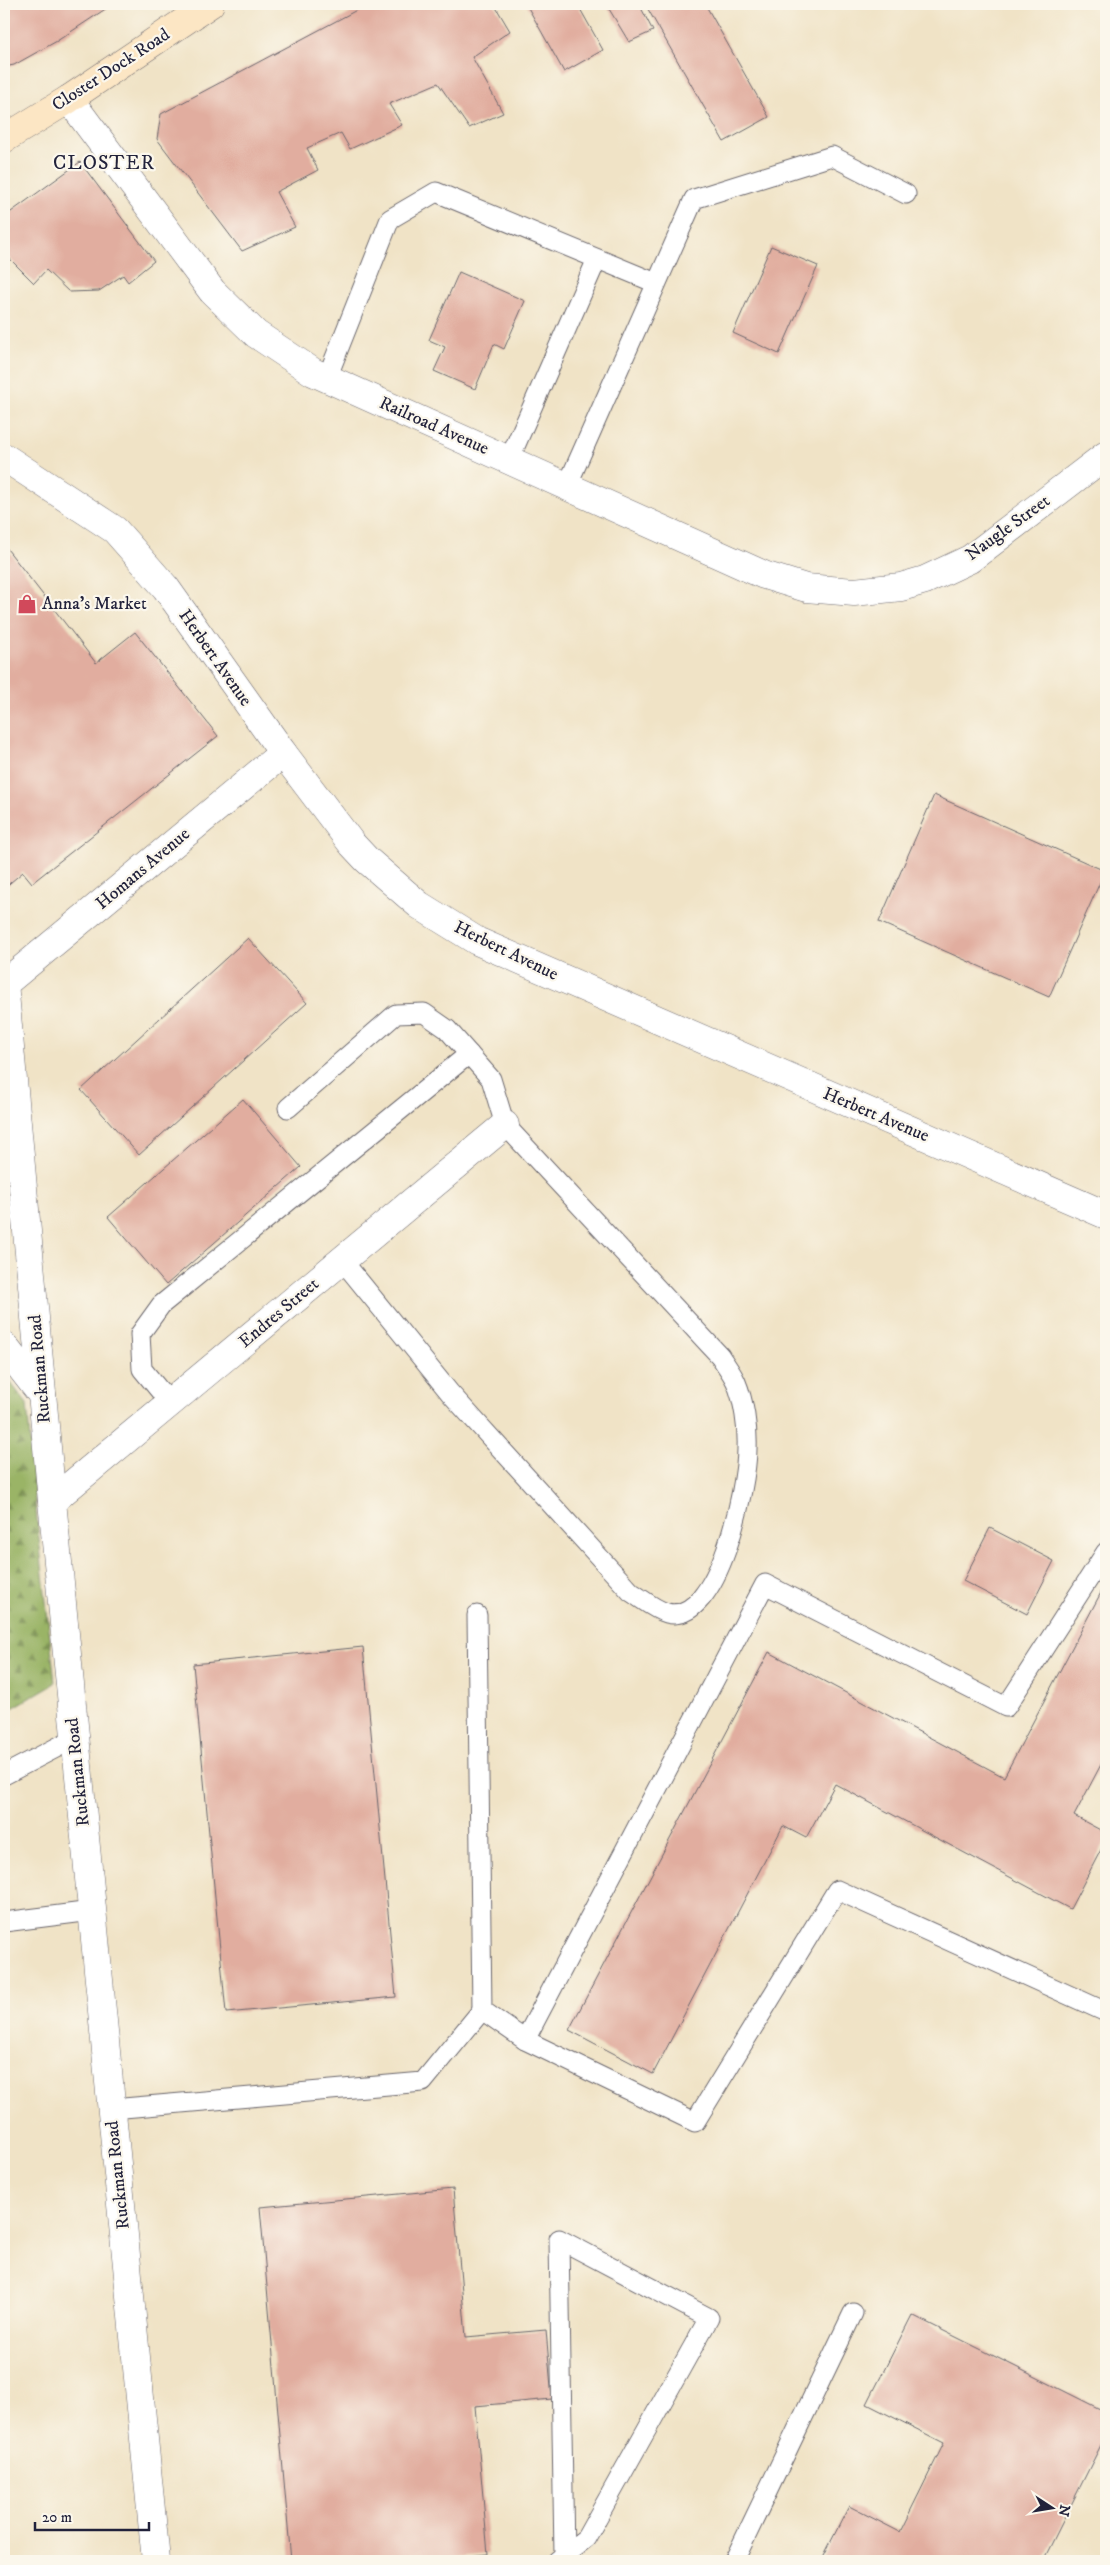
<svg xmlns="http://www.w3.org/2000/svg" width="1110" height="2565" font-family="'IM FELL DW Pica',serif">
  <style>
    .forest { fill: url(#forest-firs); stroke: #5e6b50 }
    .building { fill: #e1ad9f }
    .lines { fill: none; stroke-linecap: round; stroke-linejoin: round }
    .lane-casing { stroke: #6a666c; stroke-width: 21 }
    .street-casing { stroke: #6a666c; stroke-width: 29 }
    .secondary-casing { stroke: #6a666c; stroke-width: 29 }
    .lane { stroke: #fff; stroke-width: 19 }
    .street { stroke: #fff; stroke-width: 28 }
    .secondary { stroke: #fce6c4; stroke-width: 28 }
    .labels { text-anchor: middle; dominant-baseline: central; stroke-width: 4.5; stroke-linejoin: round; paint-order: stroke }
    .street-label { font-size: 18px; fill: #22223b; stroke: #fbf7ec }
    .poi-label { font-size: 18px; fill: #22223b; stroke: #fbf7ec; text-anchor: start }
    .quarter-label { font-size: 20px; letter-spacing: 1px; fill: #22223b; stroke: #fbf7ec }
  </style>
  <defs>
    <pattern id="forest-firs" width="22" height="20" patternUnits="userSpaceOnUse" patternTransform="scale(1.25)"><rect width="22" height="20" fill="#9ab466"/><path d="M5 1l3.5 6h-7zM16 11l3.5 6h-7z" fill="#7d9255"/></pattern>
  </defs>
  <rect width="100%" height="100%" fill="#fbf7ec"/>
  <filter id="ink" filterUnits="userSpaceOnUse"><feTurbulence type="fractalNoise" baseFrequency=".02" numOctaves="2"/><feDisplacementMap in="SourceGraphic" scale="10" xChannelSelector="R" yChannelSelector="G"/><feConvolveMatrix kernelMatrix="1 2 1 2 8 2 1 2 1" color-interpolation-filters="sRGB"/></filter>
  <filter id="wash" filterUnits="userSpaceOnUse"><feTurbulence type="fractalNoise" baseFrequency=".0096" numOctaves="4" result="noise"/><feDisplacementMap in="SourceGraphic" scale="20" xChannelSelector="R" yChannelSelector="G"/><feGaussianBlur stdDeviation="1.12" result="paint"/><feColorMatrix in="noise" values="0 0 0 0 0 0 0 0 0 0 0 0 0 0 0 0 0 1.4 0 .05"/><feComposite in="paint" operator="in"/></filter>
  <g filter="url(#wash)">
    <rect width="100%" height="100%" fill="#f0e3c6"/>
    <path class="forest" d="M 4,1374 L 27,1404 L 36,1511 L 55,1683 L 4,1713 Z"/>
    <g id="blocks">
      <g class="building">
        <path d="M 4,4 L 113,4 L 57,41 L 14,65 L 4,67 Z"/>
        <path d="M 368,4 L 494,4 L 510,31 L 472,57 L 503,113 L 469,128 L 438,83 L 389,104 L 402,125 L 350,149 L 341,133 L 307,148 L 318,170 L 276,192 L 295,227 L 242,251 L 157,139 L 161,114 Z"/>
        <path d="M 526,4 L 584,4 L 579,7 L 603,50 L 564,72 Z"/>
        <path d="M 606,4 L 639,4 L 653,31 L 629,42 Z"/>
        <path d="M 645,4 L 705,4 L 769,117 L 724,142 Z"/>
        <path d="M 80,162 L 154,261 L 128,282 L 123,275 L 99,291 L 69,292 L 46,270 L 34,283 L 9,258 L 4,263 L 4,217 Z"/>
        <path d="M 771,246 L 818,266 L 779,354 L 733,333 Z"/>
        <path d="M 459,272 L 525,301 L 504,349 L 494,344 L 475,389 L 434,371 L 445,347 L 429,340 Z"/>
        <path d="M 4,545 L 96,663 L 135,632 L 218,736 L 32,883 L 23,872 L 4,888 Z"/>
        <path d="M 934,795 L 1105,871 L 1049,997 L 879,922 Z"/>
        <path d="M 248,938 L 307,1003 L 139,1155 L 81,1090 Z"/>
        <path d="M 243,1099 L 301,1167 L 166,1285 L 108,1217 Z"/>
        <path d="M 990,1528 L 1054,1561 L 1027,1614 L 963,1581 Z"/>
        <path d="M 1106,1583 L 1106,1755 L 1074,1816 L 1106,1833 L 1106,1840 L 1070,1909 L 835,1784 L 806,1838 L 783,1826 L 653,2074 L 569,2030 L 769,1652 L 1004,1777 Z"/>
        <path d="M 363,1647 L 396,1997 L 226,2013 L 193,1664 Z"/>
        <path d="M 453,2189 L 466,2337 L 546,2330 L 552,2399 L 475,2406 L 488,2554 L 413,2561 L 291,2561 L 260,2207 Z"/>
        <path d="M 912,2315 L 1106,2412 L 1106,2435 L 1043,2561 L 821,2561 L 849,2506 L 900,2532 L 944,2443 L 867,2404 Z"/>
      </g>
    </g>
  </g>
  <g filter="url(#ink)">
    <use href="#blocks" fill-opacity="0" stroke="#6a666c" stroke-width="1"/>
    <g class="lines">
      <defs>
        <g id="lane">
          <path d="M 327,378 L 390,219 L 436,192 L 656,283"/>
          <path d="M 509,460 L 597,259"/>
          <path d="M 567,486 L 694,199 L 832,156 L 906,194"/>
          <path d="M 288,1108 L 396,1014 L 424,1013 L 447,1029 L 491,1079 L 505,1125 L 720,1356 C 725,1364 732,1373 736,1382 C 744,1401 748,1428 747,1449 C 747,1484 719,1626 667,1613 C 655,1610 642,1599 631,1592 L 450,1393 L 342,1260"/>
          <path d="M 170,1403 L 142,1369 L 140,1334 L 161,1305 L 469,1054"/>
          <path d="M 1106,1552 L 1006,1707 L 765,1584 L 525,2040 L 695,2122 L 837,1890 L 1106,2012"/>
          <path d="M 477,1615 L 482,2010"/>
          <path d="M 4,1775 L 75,1738"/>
          <path d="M 4,1922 L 92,1911"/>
          <path d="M 112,2109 L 423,2082 L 482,2010 L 525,2040"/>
          <path d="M 557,2561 L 586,2538 L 709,2318 L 559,2239 L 564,2556"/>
          <path d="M 734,2561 L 853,2313"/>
        </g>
        <g id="street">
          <path d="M 69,99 L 212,291 L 256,334 L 313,372 L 764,575 L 806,588 L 854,592 L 901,587 L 925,580 L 970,559 L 1106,455"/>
          <path d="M 4,457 L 115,530 L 166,588 L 283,753 L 352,844 L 367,860 L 419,905 L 477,941 L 1106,1215"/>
          <path d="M 4,983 L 52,1501 L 156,2561"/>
          <path d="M 4,984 L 283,753"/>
          <path d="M 4,1346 L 42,1395"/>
          <path d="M 52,1501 L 505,1125"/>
        </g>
        <path id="secondary" d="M 4,139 L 69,99 L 210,4"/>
      </defs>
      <use href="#lane" class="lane-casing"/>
      <use href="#street" class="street-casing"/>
      <use href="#secondary" class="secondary-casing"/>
      <use href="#lane" class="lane"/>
      <use href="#street" class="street"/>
      <use href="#secondary" class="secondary"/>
    </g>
  </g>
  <defs>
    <symbol id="shop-bare" viewBox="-9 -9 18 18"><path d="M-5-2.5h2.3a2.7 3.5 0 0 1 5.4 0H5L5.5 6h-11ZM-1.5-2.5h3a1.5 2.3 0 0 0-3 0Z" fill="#d1495b" stroke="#fbf7ec" stroke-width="2.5" paint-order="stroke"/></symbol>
  </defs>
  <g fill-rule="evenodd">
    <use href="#shop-bare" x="13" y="590" width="28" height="28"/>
  </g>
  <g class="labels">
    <g class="street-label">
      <text transform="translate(111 70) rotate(-33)">Closter Dock Road</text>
      <text transform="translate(434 426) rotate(24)">Railroad Avenue</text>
      <text transform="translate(1008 528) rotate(-36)">Naugle Street</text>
      <text transform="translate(215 658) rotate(55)">Herbert Avenue</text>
      <text transform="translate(143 869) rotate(-40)">Homans Avenue</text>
      <text transform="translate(506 951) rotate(26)">Herbert Avenue</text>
      <text transform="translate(876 1115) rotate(23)">Herbert Avenue</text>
      <text transform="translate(279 1313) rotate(-40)">Endres Street</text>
      <text transform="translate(40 1369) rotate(-95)">Ruckman Road</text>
      <text transform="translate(78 1772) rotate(-96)">Ruckman Road</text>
      <text transform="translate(118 2175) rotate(-96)">Ruckman Road</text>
    </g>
    <g class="poi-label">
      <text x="42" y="604">Anna's Market</text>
    </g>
    <g class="quarter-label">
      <text x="104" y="163">CLOSTER</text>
    </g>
  </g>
  <rect width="1110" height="2565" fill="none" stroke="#fbf7ec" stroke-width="20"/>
  <g transform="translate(1052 2508) rotate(102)" stroke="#fbf7ec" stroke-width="4" paint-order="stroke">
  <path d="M0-4L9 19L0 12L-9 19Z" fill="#22223b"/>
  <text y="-8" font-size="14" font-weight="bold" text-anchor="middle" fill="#22223b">N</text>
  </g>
  <path d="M35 2522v8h114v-8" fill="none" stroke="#22223b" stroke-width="2.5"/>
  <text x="42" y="2522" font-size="15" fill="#22223b" stroke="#fbf7ec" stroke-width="4" paint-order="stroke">20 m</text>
</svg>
